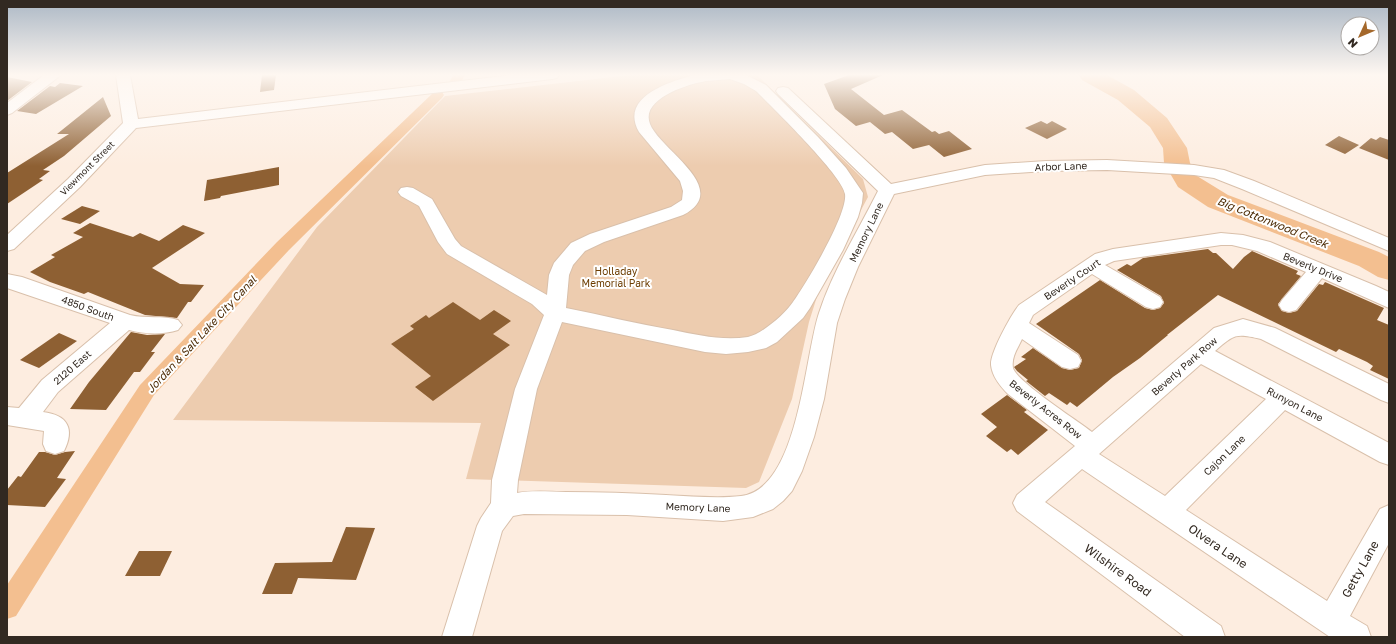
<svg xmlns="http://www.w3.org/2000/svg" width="1396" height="644" font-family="'Golos Text',sans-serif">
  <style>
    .green { fill: #edccaf }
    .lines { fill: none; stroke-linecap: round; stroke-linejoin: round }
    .canal { fill: #f3bf90; fill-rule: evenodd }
    .river { fill: #f3bf90; fill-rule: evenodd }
    .building { fill: #8e6033 }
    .minor-casing { stroke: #d9c0ab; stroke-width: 2 }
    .minor { fill: #fff; fill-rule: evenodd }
    .labels { text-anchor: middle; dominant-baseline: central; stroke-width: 4; stroke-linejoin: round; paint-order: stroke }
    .far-street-label { font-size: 9px; fill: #322921; stroke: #fff }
    .street-label { font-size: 10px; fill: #322921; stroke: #fff }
    .park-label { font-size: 10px; fill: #6d3e03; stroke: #fff }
    .water-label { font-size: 11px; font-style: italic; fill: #4d2c06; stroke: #fff }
    .near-street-label { font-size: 12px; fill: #322921; stroke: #fff }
  </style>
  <rect width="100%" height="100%" fill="#fdede0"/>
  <path class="green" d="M 631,75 L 757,75 L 863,179 L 868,197 L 820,287 L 809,322 L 792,399 L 759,482 L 746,488 L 466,479 L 481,423 L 173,420 L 317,227 L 445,96 Z"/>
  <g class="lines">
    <g class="canal">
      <path d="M 453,75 L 465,75 L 460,84 L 452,84 L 450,81 Z"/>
      <path d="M 438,91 L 442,92 L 444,95 L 442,98 L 289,250 L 154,395 L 16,616 L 7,619 L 7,585 L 140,385 L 277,242 L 434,92 Z"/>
    </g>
    <path class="river" d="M 1079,75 L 1107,75 L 1134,90 L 1167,118 L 1187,148 L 1190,163 L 1197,176 L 1228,195 L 1379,252 L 1389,257 L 1389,280 L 1378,277 L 1359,266 L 1208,207 L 1178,187 L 1164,163 L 1163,148 L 1150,127 L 1118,100 L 1082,80 Z"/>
  </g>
  <g class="building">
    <path d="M 262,75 L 276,75 L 274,90 L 260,92 Z"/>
    <path d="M 849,75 L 883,75 L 851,89 L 884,115 L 902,110 L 932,132 L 935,131 L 939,134 L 949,131 L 972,149 L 944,157 L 929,145 L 913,149 L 892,132 L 885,134 L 870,122 L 856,126 L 835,109 L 824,84 Z"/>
    <path d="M 7,77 L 32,82 L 7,101 Z"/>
    <path d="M 60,83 L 83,86 L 36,114 L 17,111 L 50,86 L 55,87 Z"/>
    <path d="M 103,97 L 111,116 L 64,156 L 43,170 L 50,171 L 39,179 L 43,180 L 7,204 L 7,173 L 69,134 L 57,134 Z"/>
    <path d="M 1041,121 L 1047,124 L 1052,121 L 1067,129 L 1047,139 L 1025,128 Z"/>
    <path d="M 1339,136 L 1359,145 L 1345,154 L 1325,145 Z"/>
    <path d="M 1380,137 L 1389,140 L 1389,160 L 1359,148 L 1371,138 L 1376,140 Z"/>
    <path d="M 279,167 L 279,185 L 221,196 L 220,198 L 204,201 L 207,180 Z"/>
    <path d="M 82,206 L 100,211 L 80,224 L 61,219 Z"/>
    <path d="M 90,223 L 133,237 L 140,233 L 159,241 L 183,225 L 205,233 L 152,268 L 180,284 L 204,285 L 191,302 L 188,302 L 177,318 L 145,315 L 88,292 L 84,294 L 50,282 L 30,272 L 55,257 L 51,255 L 83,237 L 73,233 Z"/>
    <path d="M 1208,249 L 1213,253 L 1216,253 L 1233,269 L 1244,257 L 1252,251 L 1298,271 L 1296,274 L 1301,276 L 1278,304 L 1282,311 L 1289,313 L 1297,311 L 1319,284 L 1323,285 L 1325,282 L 1384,308 L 1377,320 L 1389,325 L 1389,379 L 1370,370 L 1373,366 L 1367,362 L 1339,349 L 1336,352 L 1218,295 L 1167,335 L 1168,335 L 1140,358 L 1113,377 L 1077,407 L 1070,402 L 1067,405 L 1049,393 L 1045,396 L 1026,381 L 1028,380 L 1017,371 L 1014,367 L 1026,359 L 1021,357 L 1033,348 L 1062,368 L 1070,370 L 1079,368 L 1082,360 L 1079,354 L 1036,324 L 1100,280 L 1145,308 L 1153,310 L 1160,308 L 1164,303 L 1161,296 L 1117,270 L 1127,264 L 1131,266 L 1143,258 Z"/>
    <path d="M 453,302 L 480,320 L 494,310 L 511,321 L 493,334 L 510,345 L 433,401 L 415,387 L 431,376 L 391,344 L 414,329 L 410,326 L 426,315 L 429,318 Z"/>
    <path d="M 131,332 L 147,335 L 165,334 L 151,352 L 155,352 L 140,372 L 134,372 L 106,410 L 70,409 L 89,382 Z"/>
    <path d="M 59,333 L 77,341 L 39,368 L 20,360 Z"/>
    <path d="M 1007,395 L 1027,410 L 1024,412 L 1048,430 L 1018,455 L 1011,449 L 1007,452 L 986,436 L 997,427 L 981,414 Z"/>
    <path d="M 75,451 L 57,478 L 66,479 L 45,507 L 7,505 L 7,490 L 18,476 L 21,477 L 39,452 L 45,452 L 55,455 L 65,452 Z"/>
    <path d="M 346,527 L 375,528 L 356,580 L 298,578 L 292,594 L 262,594 L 275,563 L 332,562 Z"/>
    <path d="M 139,551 L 172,551 L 160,576 L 125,576 Z"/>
  </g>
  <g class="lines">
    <defs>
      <g id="minor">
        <path d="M 44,75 L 61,75 L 12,113 L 7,115 L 7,103 Z"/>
        <path d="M 116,75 L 130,75 L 138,119 L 512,75 L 559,75 L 557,78 L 552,79 L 136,128 L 80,187 L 14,249 L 7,251 L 7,235 L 68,179 L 123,123 Z"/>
        <path d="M 694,75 L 746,75 L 766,85 L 818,137 L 846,168 L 863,193 L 862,203 L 858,217 L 843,250 L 810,308 L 803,318 L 777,342 L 766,348 L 748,352 L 726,354 L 705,352 L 562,322 L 537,389 L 518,480 L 517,493 C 533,490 550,492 566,492 C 599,492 632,493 666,495 C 691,496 716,499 741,496 C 799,489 804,358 819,313 C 833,270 858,231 878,191 L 778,94 L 776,91 L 778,88 L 783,87 L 788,88 L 891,184 L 985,165 L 1046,161 L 1107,160 L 1194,165 L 1224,170 L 1254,181 L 1389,238 L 1389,251 L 1242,189 L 1214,178 L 1194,175 L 1107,170 L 1046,171 L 985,175 L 894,194 L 858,267 L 845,299 L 837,323 L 824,399 L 814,437 L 802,471 L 792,491 L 783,501 L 773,509 L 753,517 L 723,521 L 627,515 L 524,514 L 513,516 L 502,531 L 472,637 L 442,637 L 477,526 L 481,518 L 491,503 L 492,480 L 515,389 L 544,315 L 532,304 L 447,254 L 438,242 L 419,206 L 401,196 L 398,192 L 401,188 L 407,187 L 413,188 L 432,199 L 455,239 L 461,246 L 547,295 L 549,275 L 554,263 L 571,243 L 590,234 L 671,207 L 682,200 L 683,191 L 680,181 L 639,132 C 619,97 669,82 694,75 ZM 730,79 L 744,84 L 756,91 C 772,107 843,176 845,194 C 848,214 806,284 793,302 C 785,314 762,334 748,337 C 723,341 697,335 673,330 C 637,324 602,315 566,308 L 569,275 L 573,265 L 585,251 L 604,242 L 683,215 C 733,189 660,150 650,124 C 640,99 688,84 706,81 C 714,80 722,80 730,79 Z"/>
        <path d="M 1221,233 L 1243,235 L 1270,242 L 1376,286 L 1389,292 L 1389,308 L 1322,278 L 1296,310 L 1289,312 L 1282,310 L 1279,305 L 1282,300 L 1306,272 L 1257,251 L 1232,245 L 1221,245 L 1114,261 L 1105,265 L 1160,297 L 1163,302 L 1160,307 L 1153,309 L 1146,307 L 1092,274 L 1033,315 L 1029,323 L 1078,355 L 1081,361 L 1078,367 L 1070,369 L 1062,367 L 1022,339 C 1018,348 1011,357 1013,368 C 1016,381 1078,421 1092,432 L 1214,328 L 1243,319 L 1275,328 L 1389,384 L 1389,403 L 1381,400 L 1261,339 C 1236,333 1234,334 1215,351 L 1389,443 L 1389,465 L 1380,462 L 1285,410 L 1186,510 L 1327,601 L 1380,509 L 1389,505 L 1389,543 L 1350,616 L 1367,626 L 1371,637 L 1330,637 L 1082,469 L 1045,502 L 1221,626 L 1225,637 L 1185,637 L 1017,511 L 1013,503 L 1017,495 L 1075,446 L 1008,394 C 1000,386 992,376 991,365 C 990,353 1011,315 1019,305 L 1095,254 L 1113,249 ZM 1201,364 L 1266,399 L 1165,496 L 1099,454 Z"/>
        <path d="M 7,274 L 22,277 L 130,315 C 146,319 163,315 178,320 L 182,325 L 178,330 C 163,335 144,334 129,330 L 58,392 L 43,412 C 68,415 75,429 64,451 L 55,454 L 46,451 L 43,444 L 44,431 L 7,425 L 7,407 L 19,408 L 42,380 L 110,323 L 7,288 Z"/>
      </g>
    </defs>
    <use href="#minor" class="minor-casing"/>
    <use href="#minor" class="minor"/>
  </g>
  <linearGradient id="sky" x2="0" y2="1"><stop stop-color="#acb8c5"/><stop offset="0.45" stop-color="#fef7f1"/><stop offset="1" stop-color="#fef7f1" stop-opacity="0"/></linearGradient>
  <rect width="1396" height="166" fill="url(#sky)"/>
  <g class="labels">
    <g class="far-street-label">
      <text transform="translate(87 168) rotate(-45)">Viewmont Street</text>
    </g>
    <g class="street-label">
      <text transform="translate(1061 166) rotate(-2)">Arbor Lane</text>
      <text transform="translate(866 232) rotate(-64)">Memory Lane</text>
      <text transform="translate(1313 267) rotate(22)">Beverly Drive</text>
      <text transform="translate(1072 279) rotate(-34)">Beverly Court</text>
      <text transform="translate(88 308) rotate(20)">4850 South</text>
      <text transform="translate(1184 366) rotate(-41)">Beverly Park Row</text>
      <text transform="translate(72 367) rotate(-41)">2120 East</text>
      <text transform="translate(1295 404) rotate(28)">Runyon Lane</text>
      <text transform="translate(1046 409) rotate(38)">Beverly Acres Row</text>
      <text transform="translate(1224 455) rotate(-44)">Cajon Lane</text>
      <text transform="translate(698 507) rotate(2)">Memory Lane</text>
    </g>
    <g class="park-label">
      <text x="616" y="271">Holladay<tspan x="616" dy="12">Memorial Park</tspan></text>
    </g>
    <g class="water-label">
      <text transform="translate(1273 222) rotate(22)">Big Cottonwood Creek</text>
      <text transform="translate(201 334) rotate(-47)">Jordan &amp; Salt Lake City Canal</text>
    </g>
    <g class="near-street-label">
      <text transform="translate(1218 546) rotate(34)">Olvera Lane</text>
      <text transform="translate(1360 569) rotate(-61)">Getty Lane</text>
      <text transform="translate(1118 570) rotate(36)">Wilshire Road</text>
    </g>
  </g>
  <rect width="1396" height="644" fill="none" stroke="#322921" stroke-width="16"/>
  <g transform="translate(1360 36) rotate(226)"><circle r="19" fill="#ffffff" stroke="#ada9a6"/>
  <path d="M0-3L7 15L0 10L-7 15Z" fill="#a4682b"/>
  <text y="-6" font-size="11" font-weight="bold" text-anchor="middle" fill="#322921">N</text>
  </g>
</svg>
